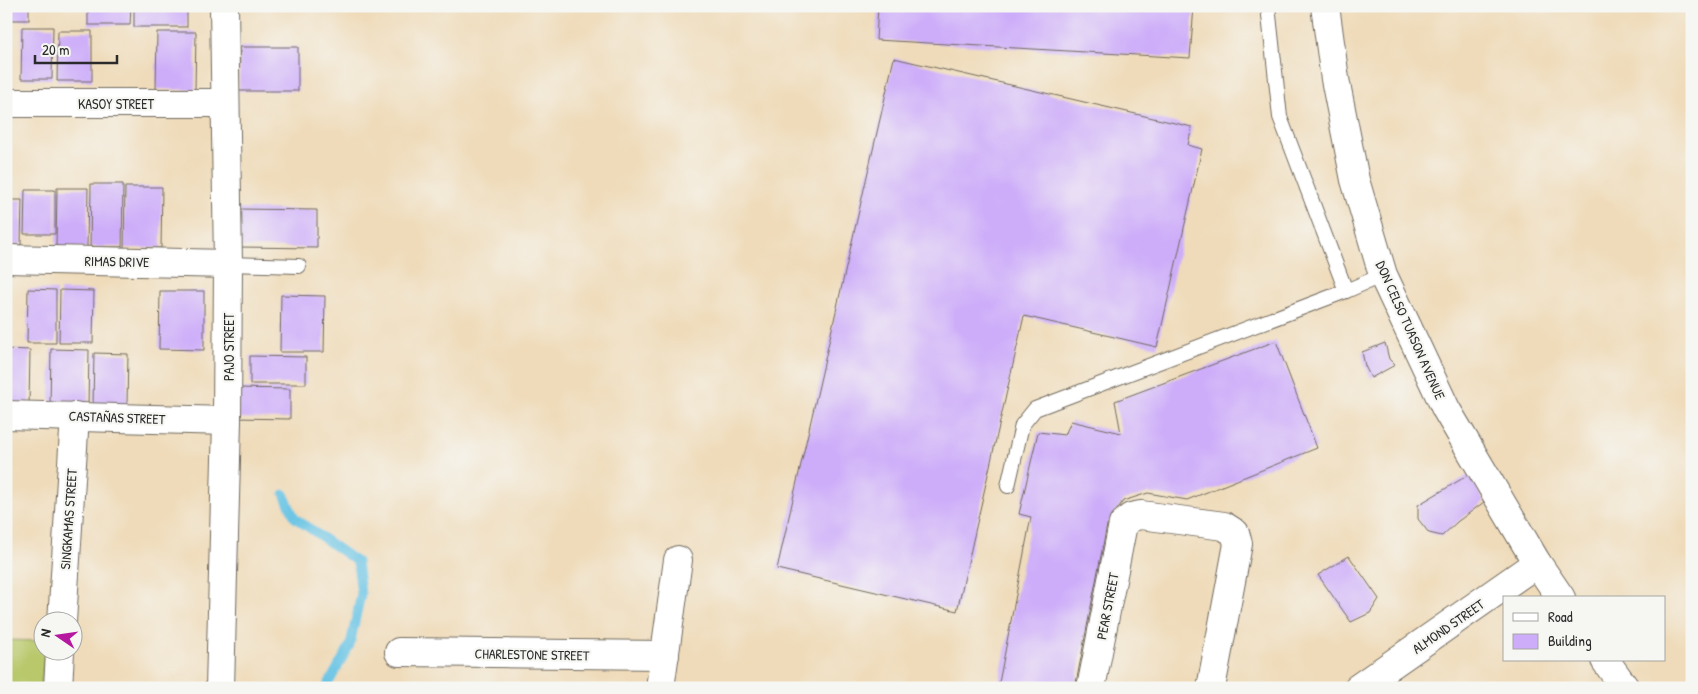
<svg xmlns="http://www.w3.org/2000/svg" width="1698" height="694" font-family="'Patrick Hand',sans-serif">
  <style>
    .green { fill: #b8c86b; stroke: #727a4b }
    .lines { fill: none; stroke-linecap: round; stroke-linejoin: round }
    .stream { stroke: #66c3e4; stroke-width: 9 }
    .building { fill: #cdadf9 }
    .service-casing { stroke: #70695d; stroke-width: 16 }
    .minor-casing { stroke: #70695d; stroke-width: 30 }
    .tertiary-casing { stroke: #70695d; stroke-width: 30 }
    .service { stroke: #fff; stroke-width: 14 }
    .minor { stroke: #fff; stroke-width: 28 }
    .tertiary { stroke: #fff; stroke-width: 28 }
    .labels { text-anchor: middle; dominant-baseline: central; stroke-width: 4.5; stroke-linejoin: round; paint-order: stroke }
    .street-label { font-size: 14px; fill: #2b2b2b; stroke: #f6f6f2 }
  </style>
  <rect width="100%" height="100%" fill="#f6f6f2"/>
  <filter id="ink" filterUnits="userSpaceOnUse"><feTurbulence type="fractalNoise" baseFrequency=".02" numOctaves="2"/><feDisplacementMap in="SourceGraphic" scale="10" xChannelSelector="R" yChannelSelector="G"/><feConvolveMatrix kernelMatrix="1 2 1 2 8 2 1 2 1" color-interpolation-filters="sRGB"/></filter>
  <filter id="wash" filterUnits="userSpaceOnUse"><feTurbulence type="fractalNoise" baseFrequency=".0096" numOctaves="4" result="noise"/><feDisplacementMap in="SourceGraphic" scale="20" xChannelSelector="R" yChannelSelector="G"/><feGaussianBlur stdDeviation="1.12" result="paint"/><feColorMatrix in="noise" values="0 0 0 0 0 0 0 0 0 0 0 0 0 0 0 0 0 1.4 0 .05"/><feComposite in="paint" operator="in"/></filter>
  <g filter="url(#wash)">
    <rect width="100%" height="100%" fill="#efdbba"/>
    <path class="green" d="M 6,640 L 42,641 L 42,652 L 45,652 L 41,688 L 6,688 Z"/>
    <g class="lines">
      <path class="stream" d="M 284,494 L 295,518 L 357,562 L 361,594 L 350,645 L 326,688"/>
    </g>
    <g id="blocks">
      <g class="building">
        <rect x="6" y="6" width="23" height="14"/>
        <path d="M 88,6 L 131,6 L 130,25 L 88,25 Z"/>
        <rect x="134" y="6" width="53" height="21"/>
        <path d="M 878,6 L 1194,6 L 1190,58 L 876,40 Z"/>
        <path d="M 22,27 L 53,27 L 52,79 L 21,79 Z"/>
        <path d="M 58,31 L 92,31 L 92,81 L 57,81 Z"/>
        <path d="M 157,32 L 196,32 L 195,90 L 156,89 Z"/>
        <path d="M 240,47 L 298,47 L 298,91 L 239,91 Z"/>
        <path d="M 894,58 L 1192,127 L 1188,145 L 1202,149 L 1157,347 L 1024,316 L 957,611 L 777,569 Z"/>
        <path d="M 91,184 L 123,184 L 122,247 L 90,247 Z"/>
        <path d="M 125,187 L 162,187 L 161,248 L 124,248 Z"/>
        <path d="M 57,188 L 88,188 L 87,248 L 56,247 Z"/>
        <path d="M 25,190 L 55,190 L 55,234 L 24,234 Z"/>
        <path d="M 6,200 L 22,200 L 21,245 L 6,245 Z"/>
        <path d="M 238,209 L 317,210 L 317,248 L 238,247 Z"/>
        <path d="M 28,289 L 56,290 L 56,343 L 27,343 Z"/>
        <path d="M 60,290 L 94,291 L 93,343 L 59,343 Z"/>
        <path d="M 160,291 L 204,291 L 204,350 L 159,349 Z"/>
        <path d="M 281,295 L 325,296 L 324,352 L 280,352 Z"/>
        <path d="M 1276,341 L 1317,448 L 1187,500 L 1148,493 L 1123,501 L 1107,525 L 1075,688 L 998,688 L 1031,517 L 1019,514 L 1038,432 L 1065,435 L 1071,421 L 1121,433 L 1115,401 Z"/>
        <path d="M 1385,343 L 1389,359 L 1395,365 L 1371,378 L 1365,366 L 1362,352 Z"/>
        <path d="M 6,349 L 30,350 L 29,405 L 6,404 Z"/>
        <path d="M 51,349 L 89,350 L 88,407 L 50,407 Z"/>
        <path d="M 94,353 L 128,354 L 127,405 L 93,405 Z"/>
        <path d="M 250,356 L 306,357 L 306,384 L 250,384 Z"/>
        <path d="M 236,388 L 290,389 L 290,419 L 235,418 Z"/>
        <path d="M 1470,474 L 1484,502 L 1457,522 L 1442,536 L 1429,533 L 1418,519 L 1418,505 Z"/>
        <path d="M 1349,556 L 1379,599 L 1370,613 L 1351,622 L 1318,575 Z"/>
      </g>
    </g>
  </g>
  <g filter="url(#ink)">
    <use href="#blocks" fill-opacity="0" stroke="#70695d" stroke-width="1"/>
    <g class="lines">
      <defs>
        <g id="service">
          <path d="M 1268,6 L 1280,117 L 1346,291"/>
          <path d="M 228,264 L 299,266"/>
          <path d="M 1008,486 L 1022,425 L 1035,409 L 1346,291 L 1383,275"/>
        </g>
        <g id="minor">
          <path d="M 6,103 L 225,103"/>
          <path d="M 6,259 L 228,264"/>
          <path d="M 6,415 L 227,421"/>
          <path d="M 62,622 L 75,416"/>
          <path d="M 399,652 L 665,655"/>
          <path d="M 58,688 L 60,652"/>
          <path d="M 220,688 L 227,421 L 228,264 L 224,6"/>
          <path d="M 660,688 L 678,560"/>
          <path d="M 1091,688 L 1123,524 L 1131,517 L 1141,515 L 1224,526 L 1235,533 L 1238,544 L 1211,688"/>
          <path d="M 1358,688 L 1537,563"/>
        </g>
        <g id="tertiary">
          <path d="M 1325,6 L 1335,79 L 1355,180 L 1383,275 L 1446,409 L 1537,563 L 1561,598"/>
          <path d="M 1605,660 L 1625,688"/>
        </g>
      </defs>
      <use href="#service" class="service-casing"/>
      <use href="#minor" class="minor-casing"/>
      <use href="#tertiary" class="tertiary-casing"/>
      <use href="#service" class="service"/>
      <use href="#minor" class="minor"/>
      <use href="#tertiary" class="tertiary"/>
    </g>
  </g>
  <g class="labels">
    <g class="street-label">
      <text x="116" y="103">KASOY STREET</text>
      <text transform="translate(117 261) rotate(1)">RIMAS DRIVE</text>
      <text transform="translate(1411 330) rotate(66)">DON CELSO TUASON AVENUE</text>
      <text transform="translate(228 347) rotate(-90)">PAJO STREET</text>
      <text transform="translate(117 417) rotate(2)">CASTAÑAS STREET</text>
      <text transform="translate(68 519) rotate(-86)">SINGKAMAS STREET</text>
      <text transform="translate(1107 606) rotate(-79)">PEAR STREET</text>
      <text transform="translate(1448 626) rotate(-35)">ALMOND STREET</text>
      <text transform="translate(532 654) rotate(1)">CHARLESTONE STREET</text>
    </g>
  </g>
  <rect width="1698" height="694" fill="none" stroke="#f6f6f2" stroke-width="25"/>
  <rect x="1503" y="596" width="162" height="65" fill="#f6f6f2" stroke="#a5a5a2"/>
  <rect x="1513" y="613" width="25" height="8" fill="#ffffff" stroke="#a5a5a2"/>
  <text x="1548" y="622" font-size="15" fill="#2b2b2b">Road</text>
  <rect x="1513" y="634" width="25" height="15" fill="#cdadf9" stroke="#a5a5a2"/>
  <text x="1548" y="646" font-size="15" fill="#2b2b2b">Building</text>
  <g transform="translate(58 636) rotate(283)"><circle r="24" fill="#f6f6f2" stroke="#a5a5a2"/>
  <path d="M0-4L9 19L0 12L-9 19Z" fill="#b5179e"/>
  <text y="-8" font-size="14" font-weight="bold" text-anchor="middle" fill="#2b2b2b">N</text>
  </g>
  <path d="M35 55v8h82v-8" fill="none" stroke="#2b2b2b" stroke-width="2.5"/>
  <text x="42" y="55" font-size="15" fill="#2b2b2b" stroke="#f6f6f2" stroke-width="4" paint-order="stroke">20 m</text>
</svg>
